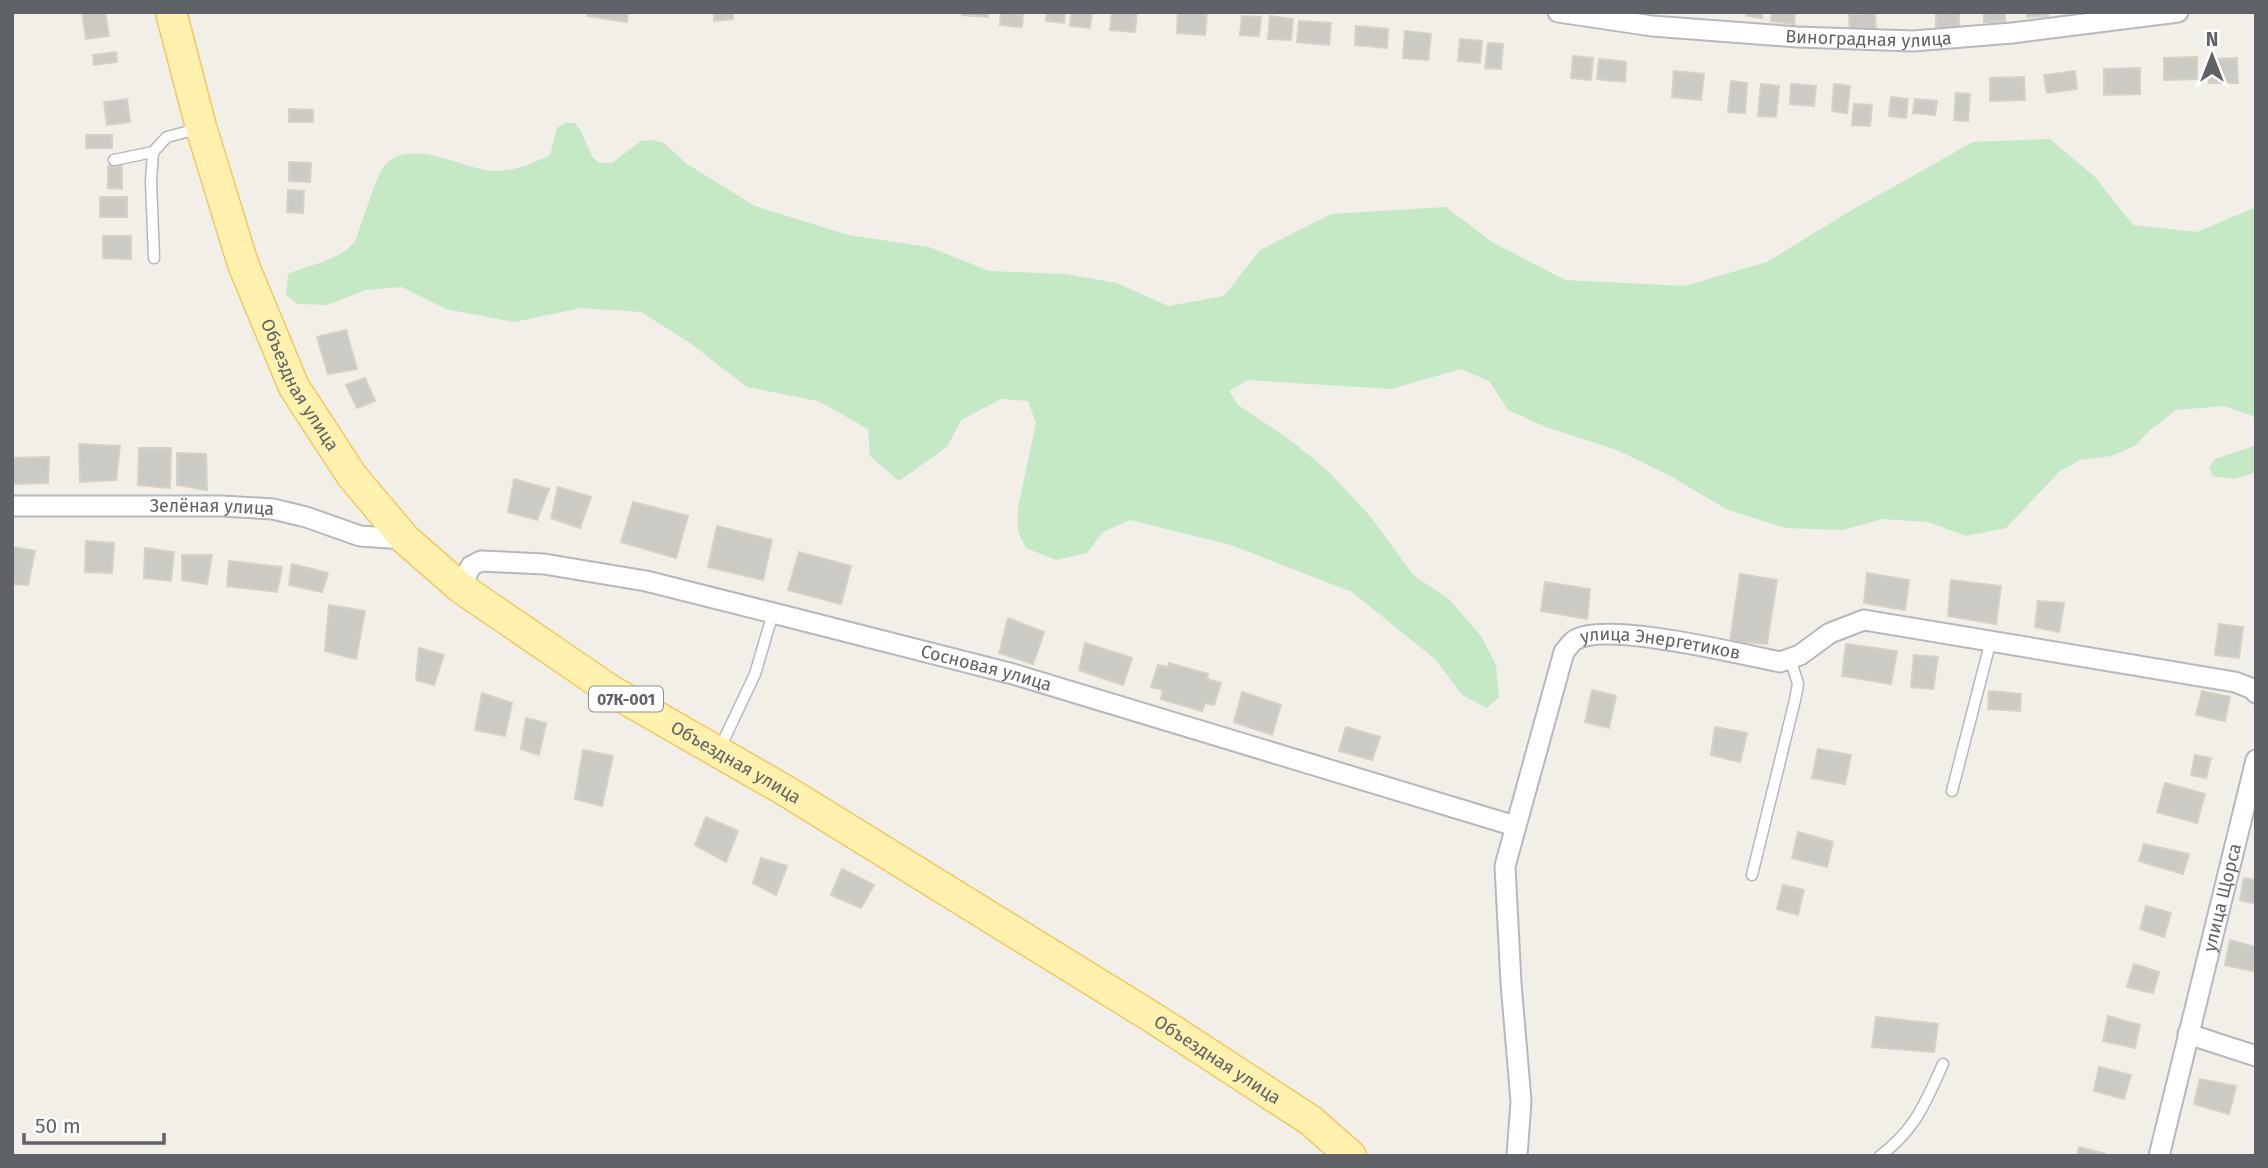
<svg xmlns="http://www.w3.org/2000/svg" width="2268" height="1168" font-family="'Fira Sans',sans-serif">
  <style>
    .green { fill: #c5e8c5 }
    .building { fill: #cccac5; stroke: #d6d1c6; stroke-width: 2 }
    .lines { fill: none; stroke-linecap: round; stroke-linejoin: round }
    .lane-casing { stroke: #b5b8bc; stroke-width: 13 }
    .street-casing { stroke: #b5b8bc; stroke-width: 23 }
    .primary-casing { stroke: #f2c960; stroke-width: 33 }
    .lane { stroke: #fff; stroke-width: 10 }
    .street { stroke: #fff; stroke-width: 19 }
    .primary { stroke: #fff2af; stroke-width: 30 }
    .labels { text-anchor: middle; dominant-baseline: central; stroke-width: 6; stroke-linejoin: round; paint-order: stroke }
    .shield { fill: #fff; stroke: #8f9295; stroke-width: 2 }
    .shield-label { font-size: 16px; font-weight: bold; fill: #5f6368 }
    .street-label { font-size: 18px; fill: #5f6368; stroke: #fff }
  </style>
  <rect width="100%" height="100%" fill="#f1efe8"/>
  <g class="green">
    <path d="M 565,123 L 575,123 L 581,131 L 593,158 L 600,163 L 612,163 L 641,141 L 653,140 L 664,143 L 687,164 L 755,206 L 848,235 L 929,247 L 989,271 L 1065,274 L 1117,283 L 1168,306 L 1224,296 L 1260,250 L 1331,214 L 1446,207 L 1492,242 L 1565,280 L 1684,286 L 1767,262 L 1845,214 L 1973,142 L 2050,139 L 2095,177 L 2133,225 L 2197,232 L 2256,207 L 2256,424 L 2253,416 L 2224,406 L 2176,410 L 2150,430 L 2135,446 L 2111,456 L 2080,460 L 2060,471 L 2006,528 L 1966,536 L 1928,522 L 1882,519 L 1843,530 L 1786,528 L 1728,510 L 1670,476 L 1617,450 L 1546,427 L 1508,410 L 1489,381 L 1461,369 L 1391,389 L 1248,380 L 1229,391 L 1238,405 L 1289,439 L 1328,471 L 1370,516 L 1413,575 L 1449,599 L 1481,636 L 1496,665 L 1499,697 L 1487,708 L 1462,695 L 1436,660 L 1352,592 L 1231,545 L 1130,520 L 1103,532 L 1087,553 L 1056,560 L 1026,548 L 1018,532 L 1018,507 L 1036,423 L 1028,401 L 1001,399 L 961,420 L 947,447 L 899,481 L 870,456 L 868,429 L 818,401 L 747,387 L 690,343 L 641,312 L 581,308 L 514,322 L 446,309 L 402,287 L 365,290 L 328,305 L 298,304 L 286,295 L 288,274 C 311,264 336,262 355,242 C 360,228 377,175 384,166 C 413,134 465,172 498,171 C 518,170 533,163 550,155 L 557,128 Z"/>
    <path d="M 2256,441 L 2256,472 L 2235,479 L 2213,476 L 2209,468 L 2215,459 L 2254,446 Z"/>
  </g>
  <g class="building">
    <path d="M 82,12 L 105,12 L 109,36 L 86,39 Z"/>
    <path d="M 587,12 L 628,12 L 627,22 L 587,16 Z"/>
    <path d="M 714,12 L 733,12 L 733,19 L 714,21 Z"/>
    <path d="M 963,12 L 988,12 L 988,17 L 962,15 Z"/>
    <path d="M 1001,12 L 1023,12 L 1022,27 L 1000,25 Z"/>
    <path d="M 1047,12 L 1065,12 L 1064,23 L 1046,21 Z"/>
    <path d="M 1071,12 L 1092,12 L 1090,28 L 1070,26 Z"/>
    <path d="M 1112,12 L 1137,12 L 1135,32 L 1110,30 Z"/>
    <path d="M 1178,12 L 1207,12 L 1205,35 L 1177,33 Z"/>
    <path d="M 1747,12 L 1762,12 L 1762,18 L 1746,16 Z"/>
    <path d="M 1772,12 L 1795,12 L 1794,24 L 1771,21 Z"/>
    <path d="M 1936,12 L 1959,12 L 1959,26 L 1936,27 Z"/>
    <rect x="1984" y="12" width="21" height="10"/>
    <path d="M 2027,12 L 2048,12 L 2048,16 L 2027,17 Z"/>
    <path d="M 1875,13 L 1876,30 L 1850,31 L 1849,14 Z"/>
    <path d="M 1242,16 L 1261,17 L 1259,36 L 1240,35 Z"/>
    <path d="M 1270,16 L 1293,19 L 1291,40 L 1268,39 Z"/>
    <path d="M 1299,21 L 1331,23 L 1329,45 L 1297,42 Z"/>
    <path d="M 1356,26 L 1388,29 L 1387,48 L 1355,45 Z"/>
    <path d="M 1405,31 L 1431,34 L 1428,60 L 1403,58 Z"/>
    <path d="M 1460,39 L 1482,41 L 1480,63 L 1458,61 Z"/>
    <path d="M 1488,43 L 1503,44 L 1501,69 L 1485,68 Z"/>
    <path d="M 116,52 L 117,62 L 94,65 L 93,55 Z"/>
    <path d="M 1573,56 L 1593,58 L 1591,80 L 1571,78 Z"/>
    <path d="M 2197,57 L 2197,79 L 2164,80 L 2164,58 Z"/>
    <path d="M 2237,58 L 2238,83 L 2209,83 L 2208,59 Z"/>
    <path d="M 1599,59 L 1626,62 L 1625,82 L 1597,79 Z"/>
    <path d="M 2140,68 L 2140,94 L 2104,95 L 2104,69 Z"/>
    <path d="M 1674,71 L 1704,74 L 1701,100 L 1672,97 Z"/>
    <path d="M 2075,71 L 2077,89 L 2047,93 L 2044,75 Z"/>
    <path d="M 2024,77 L 2025,100 L 1990,101 L 1990,78 Z"/>
    <path d="M 1731,81 L 1747,83 L 1745,113 L 1728,112 Z"/>
    <path d="M 1761,84 L 1779,86 L 1776,117 L 1758,116 Z"/>
    <path d="M 1791,84 L 1816,86 L 1814,106 L 1790,104 Z"/>
    <path d="M 1834,84 L 1850,86 L 1847,113 L 1832,111 Z"/>
    <path d="M 1956,93 L 1970,94 L 1968,121 L 1954,120 Z"/>
    <path d="M 1891,97 L 1908,99 L 1906,118 L 1889,116 Z"/>
    <path d="M 127,99 L 130,122 L 107,125 L 104,102 Z"/>
    <path d="M 1915,99 L 1937,101 L 1935,115 L 1913,113 Z"/>
    <path d="M 1854,104 L 1872,105 L 1870,126 L 1852,125 Z"/>
    <path d="M 289,109 L 313,110 L 313,122 L 289,122 Z"/>
    <rect x="86" y="135" width="26" height="13"/>
    <path d="M 289,162 L 311,163 L 310,182 L 289,181 Z"/>
    <path d="M 108,166 L 122,166 L 122,189 L 108,188 Z"/>
    <path d="M 288,190 L 304,191 L 303,213 L 287,212 Z"/>
    <rect x="100" y="197" width="27" height="20"/>
    <path d="M 103,236 L 131,236 L 131,259 L 103,258 Z"/>
    <path d="M 346,330 L 357,369 L 328,374 L 317,337 Z"/>
    <path d="M 365,378 L 375,401 L 357,408 L 346,385 Z"/>
    <path d="M 79,444 L 120,446 L 116,480 L 80,482 Z"/>
    <path d="M 139,448 L 171,448 L 170,488 L 138,485 Z"/>
    <path d="M 177,453 L 206,454 L 207,490 L 177,485 Z"/>
    <path d="M 49,457 L 48,483 L 12,484 L 12,458 Z"/>
    <path d="M 514,479 L 549,489 L 537,520 L 508,512 Z"/>
    <path d="M 558,487 L 591,497 L 580,528 L 551,518 Z"/>
    <path d="M 633,502 L 688,516 L 676,558 L 621,542 Z"/>
    <path d="M 717,526 L 772,540 L 763,580 L 708,567 Z"/>
    <path d="M 86,541 L 114,543 L 112,573 L 85,572 Z"/>
    <path d="M 12,547 L 35,551 L 28,585 L 12,584 Z"/>
    <path d="M 145,548 L 174,552 L 171,581 L 144,578 Z"/>
    <path d="M 799,552 L 851,566 L 841,604 L 788,590 Z"/>
    <path d="M 182,555 L 212,555 L 207,584 L 182,580 Z"/>
    <path d="M 229,561 L 282,567 L 277,592 L 227,586 Z"/>
    <path d="M 292,564 L 328,573 L 322,592 L 289,585 Z"/>
    <path d="M 1867,573 L 1909,580 L 1905,610 L 1864,603 Z"/>
    <path d="M 1740,574 L 1777,580 L 1767,644 L 1730,641 Z"/>
    <path d="M 1951,580 L 2001,586 L 1996,624 L 1948,616 Z"/>
    <path d="M 1545,582 L 1590,589 L 1587,619 L 1541,611 Z"/>
    <path d="M 2038,601 L 2064,603 L 2059,632 L 2035,627 Z"/>
    <path d="M 329,605 L 365,611 L 356,659 L 325,651 Z"/>
    <path d="M 1008,618 L 1044,632 L 1033,664 L 999,653 Z"/>
    <path d="M 2219,624 L 2243,627 L 2239,658 L 2215,655 Z"/>
    <path d="M 1085,643 L 1132,658 L 1123,685 L 1079,670 Z"/>
    <path d="M 1846,644 L 1897,651 L 1891,684 L 1842,676 Z"/>
    <path d="M 419,648 L 444,655 L 434,685 L 416,680 Z"/>
    <path d="M 1914,655 L 1938,657 L 1933,689 L 1911,687 Z"/>
    <path d="M 1169,663 L 1208,674 L 1207,679 L 1221,683 L 1214,705 L 1205,703 L 1202,711 L 1161,699 L 1163,690 L 1151,687 L 1158,665 L 1168,667 Z"/>
    <path d="M 1592,690 L 1616,696 L 1609,728 L 1585,722 Z"/>
    <path d="M 1989,691 L 2021,694 L 2020,711 L 1988,709 Z"/>
    <path d="M 2202,691 L 2230,697 L 2225,721 L 2196,715 Z"/>
    <path d="M 1242,692 L 1281,705 L 1272,735 L 1234,722 Z"/>
    <path d="M 482,693 L 512,703 L 505,736 L 475,730 Z"/>
    <path d="M 526,718 L 546,723 L 539,755 L 521,749 Z"/>
    <path d="M 1346,727 L 1380,737 L 1372,760 L 1339,751 Z"/>
    <path d="M 1715,727 L 1747,733 L 1740,762 L 1711,755 Z"/>
    <path d="M 1818,749 L 1851,755 L 1845,784 L 1812,778 Z"/>
    <path d="M 583,750 L 613,756 L 602,806 L 575,799 Z"/>
    <path d="M 2195,755 L 2211,758 L 2206,778 L 2191,775 Z"/>
    <path d="M 2165,783 L 2205,794 L 2197,823 L 2157,812 Z"/>
    <path d="M 706,817 L 738,831 L 726,862 L 695,845 Z"/>
    <path d="M 1798,832 L 1833,842 L 1827,867 L 1792,858 Z"/>
    <path d="M 2144,844 L 2189,854 L 2183,874 L 2139,861 Z"/>
    <path d="M 761,858 L 787,866 L 776,895 L 753,883 Z"/>
    <path d="M 842,869 L 874,885 L 861,908 L 831,895 Z"/>
    <path d="M 2244,878 L 2256,880 L 2256,904 L 2240,900 Z"/>
    <path d="M 1783,885 L 1804,890 L 1798,915 L 1777,909 Z"/>
    <path d="M 2146,906 L 2171,913 L 2164,937 L 2140,929 Z"/>
    <path d="M 2230,940 L 2256,947 L 2254,971 L 2225,965 Z"/>
    <path d="M 2134,964 L 2159,972 L 2153,993 L 2127,987 Z"/>
    <path d="M 2108,1016 L 2140,1025 L 2135,1048 L 2103,1041 Z"/>
    <path d="M 1876,1017 L 1938,1024 L 1934,1052 L 1872,1047 Z"/>
    <path d="M 2099,1067 L 2131,1075 L 2124,1099 L 2094,1091 Z"/>
    <path d="M 2200,1079 L 2236,1086 L 2229,1114 L 2194,1104 Z"/>
    <path d="M 2079,1147 L 2106,1154 L 2077,1156 Z"/>
  </g>
  <g class="lines">
    <defs>
      <g id="lane">
        <path d="M 153,152 L 151,181 L 154,258"/>
        <path d="M 114,160 L 153,152 L 167,137 L 197,129"/>
        <path d="M 720,748 L 755,674 L 773,613"/>
        <path d="M 1952,791 L 1991,640"/>
        <path d="M 1752,875 L 1795,700 L 1798,684 L 1790,658"/>
        <path d="M 1880,1156 C 1916,1129 1925,1103 1943,1064"/>
      </g>
      <g id="street">
        <path id="s1" d="M 1558,12 L 1652,26 L 1798,37 L 1913,41 L 2012,33 L 2178,12"/>
        <path id="s2" d="M 12,506 L 222,506 L 273,509 L 306,517 L 360,536 L 405,539"/>
        <path id="s3" d="M 461,588 L 471,566 L 481,561 L 544,564 L 646,581 L 773,613 L 1013,674 L 1515,826"/>
        <path d="M 2188,1034 L 2256,1056"/>
        <path id="s4" d="M 1517,1156 L 1521,1101 L 1511,983 L 1505,866 L 1564,652 C 1567,649 1571,642 1575,640 C 1606,621 1740,654 1780,662 L 1800,655 L 1830,633 L 1864,620 L 2235,682 L 2253,689 L 2256,693"/>
        <path id="s5" d="M 2159,1156 L 2256,760"/>
      </g>
      <g id="primary">
        <path id="s6" d="M 171,12 L 201,127 L 243,264 L 294,387 L 352,476 L 405,539 L 461,588 L 610,690 L 786,791 L 1155,1019 L 1310,1120 L 1351,1156"/>
      </g>
    </defs>
    <use href="#lane" class="lane-casing"/>
    <use href="#street" class="street-casing"/>
    <use href="#primary" class="primary-casing"/>
    <use href="#lane" class="lane"/>
    <use href="#street" class="street"/>
    <use href="#primary" class="primary"/>
  </g>
  <g class="labels">
    <rect class="shield" x="589" y="686.5" width="74" height="25" rx="5"/>
    <g class="shield-label">
      <text x="626" y="699">07К-001</text>
    </g>
    <g class="street-label">
      <text stroke="none"><textPath href="#s1" startOffset="312">Виноградная улица</textPath></text>
      <text stroke="none"><textPath href="#s6" startOffset="396">Объездная улица</textPath></text>
      <text stroke="none"><textPath href="#s2" startOffset="200">Зелёная улица</textPath></text>
      <text stroke="none"><textPath href="#s4" startOffset="616">улица Энергетиков</textPath></text>
      <text stroke="none"><textPath href="#s3" startOffset="553">Сосновая улица</textPath></text>
      <text stroke="none"><textPath href="#s6" startOffset="984">Объездная улица</textPath></text>
      <text stroke="none"><textPath href="#s5" startOffset="266">улица Щорса</textPath></text>
      <text stroke="none"><textPath href="#s6" startOffset="1550">Объездная улица</textPath></text>
    </g>
  </g>
  <rect width="2268" height="1168" fill="none" stroke="#5f6368" stroke-width="28"/>
  <g transform="translate(2212 56)" stroke="#ffffff" stroke-width="5" paint-order="stroke">
  <path d="M0-5L12 26L0 18L-12 26Z" fill="#5f6368"/>
  <text y="-10" font-size="19" font-weight="bold" text-anchor="middle" fill="#5f6368">N</text>
  </g>
  <path d="M24 1133v10h140v-10" fill="none" stroke="#5f6368" stroke-width="3.5"/>
  <text x="35" y="1133" font-size="21" fill="#5f6368" stroke="#ffffff" stroke-width="5" paint-order="stroke">50 m</text>
</svg>
